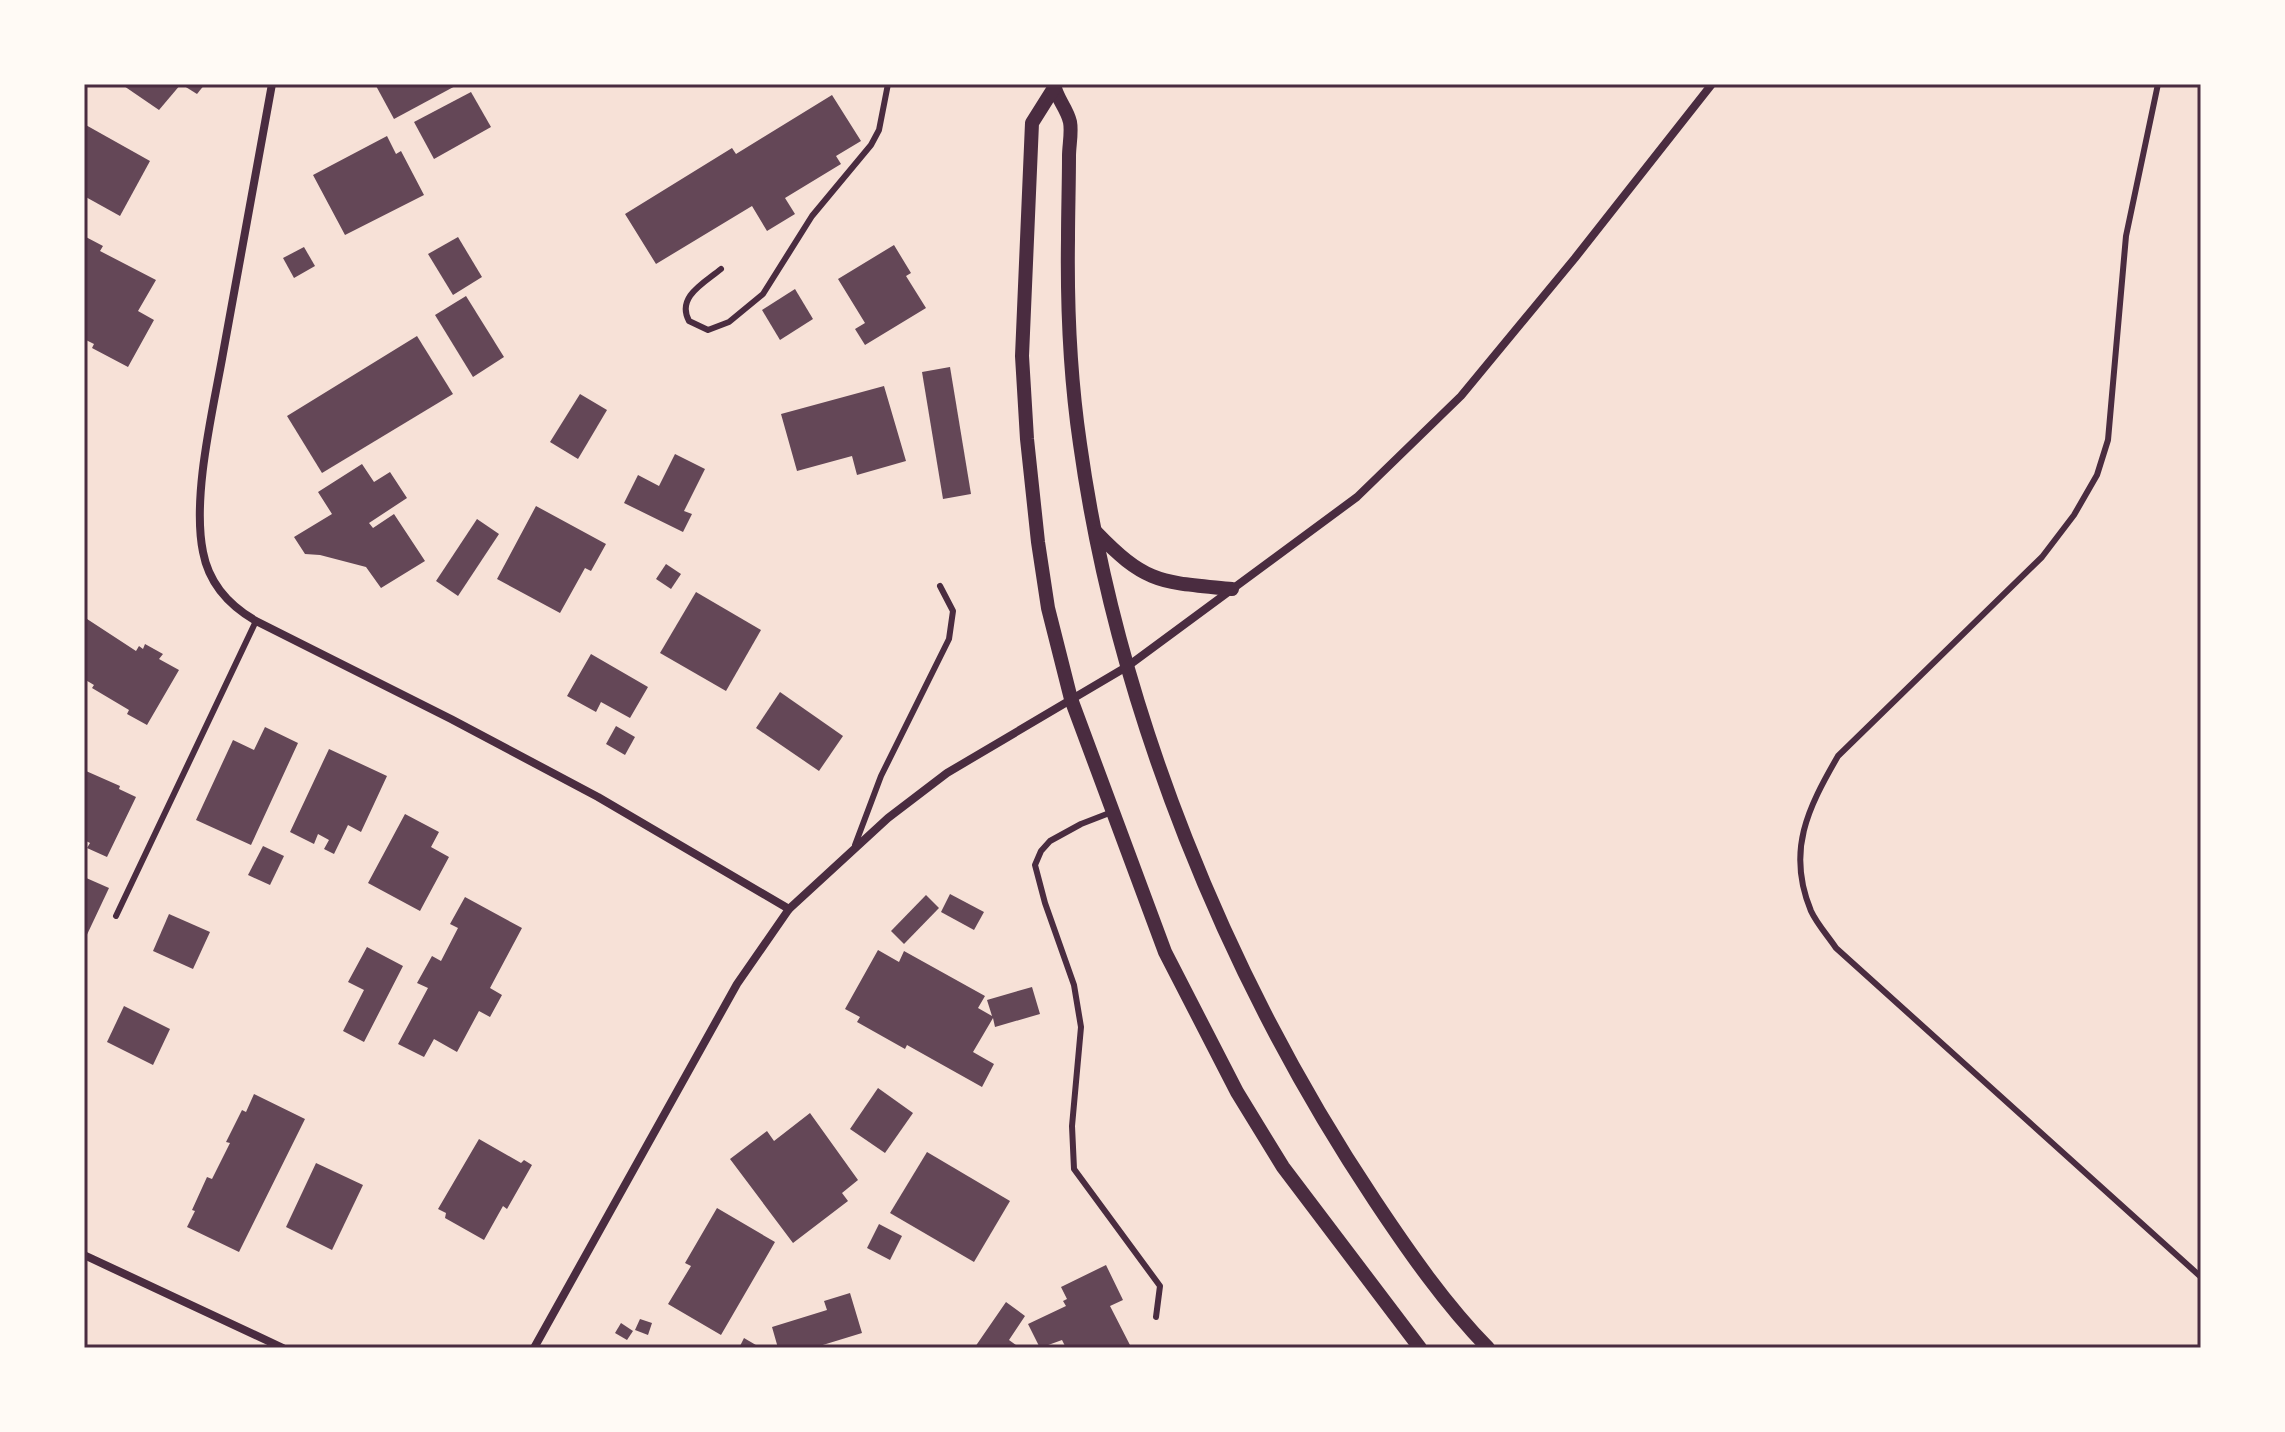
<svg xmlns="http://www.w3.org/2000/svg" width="2285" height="1432" font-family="Ubuntu,sans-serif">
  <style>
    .building { fill: #644757 }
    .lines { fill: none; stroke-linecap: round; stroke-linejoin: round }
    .service { stroke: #4a2c40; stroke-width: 6 }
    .minor { stroke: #4a2c40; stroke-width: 8 }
    .tertiary { stroke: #4a2c40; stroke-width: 14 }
    .neatline { fill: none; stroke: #4a2c40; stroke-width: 3 }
  </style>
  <rect width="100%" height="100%" fill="#f7e1d7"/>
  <g class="building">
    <path d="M 121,84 L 181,84 L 159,110 Z"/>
    <path d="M 181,84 L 205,84 L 197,94 Z"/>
    <path d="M 375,84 L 459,84 L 394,119 Z"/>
    <path d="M 471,92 L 491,127 L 434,159 L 414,122 Z"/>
    <path d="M 832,95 L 861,141 L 836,156 L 841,164 L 785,198 L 795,214 L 767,231 L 752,206 L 656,264 L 625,214 L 732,148 L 736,154 Z"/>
    <path d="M 84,124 L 150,161 L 120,216 L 84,196 Z"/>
    <path d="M 387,136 L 396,154 L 401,151 L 424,195 L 345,235 L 313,175 Z"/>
    <path d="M 84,236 L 103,246 L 100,251 L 156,280 L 138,311 L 154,320 L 128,367 L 92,348 L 94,344 L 84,339 Z"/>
    <path d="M 458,237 L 482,277 L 453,295 L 428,254 Z"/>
    <path d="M 894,245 L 911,273 L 906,276 L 926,308 L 865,345 L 855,329 L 865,323 L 838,279 Z"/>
    <path d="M 304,247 L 315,266 L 294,278 L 283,258 Z"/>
    <path d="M 795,289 L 813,319 L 780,340 L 762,310 Z"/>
    <path d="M 466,296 L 504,357 L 473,377 L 435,315 Z"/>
    <path d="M 417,336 L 453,394 L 322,473 L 287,416 Z"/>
    <path d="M 950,367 L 971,494 L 943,499 L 922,372 Z"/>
    <path d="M 884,386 L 906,461 L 857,475 L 852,456 L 797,471 L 781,414 Z"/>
    <path d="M 580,394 L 607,410 L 578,459 L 550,442 Z"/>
    <path d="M 675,454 L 705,469 L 684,511 L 692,514 L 683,532 L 624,503 L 638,475 L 659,486 Z"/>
    <path d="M 362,464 L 374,482 L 390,472 L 407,498 L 369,523 L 373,528 L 394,514 L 425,561 L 381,588 L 366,567 L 320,555 L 305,554 L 294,537 L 332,514 L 318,492 Z"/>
    <path d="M 536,506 L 606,544 L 591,571 L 585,568 L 560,613 L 497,579 Z"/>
    <path d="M 477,519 L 499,534 L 458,596 L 436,581 Z"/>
    <path d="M 666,564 L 681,574 L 671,589 L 656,579 Z"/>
    <path d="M 696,592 L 761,630 L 726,691 L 660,653 Z"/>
    <path d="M 84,617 L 136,651 L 139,646 L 143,649 L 145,644 L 163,654 L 159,659 L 179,670 L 147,725 L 127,714 L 129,710 L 92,688 L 94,685 L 84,679 Z"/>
    <path d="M 591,654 L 648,687 L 630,718 L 601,702 L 596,712 L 567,696 Z"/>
    <path d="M 780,692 L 843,736 L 819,771 L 756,728 Z"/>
    <path d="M 616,726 L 635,737 L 625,755 L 606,744 Z"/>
    <path d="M 265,727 L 298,743 L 251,845 L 196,820 L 233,740 L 254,750 Z"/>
    <path d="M 329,749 L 387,776 L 361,832 L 348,825 L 334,854 L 324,849 L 329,840 L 318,834 L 314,844 L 290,832 Z"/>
    <path d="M 86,771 L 120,786 L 119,789 L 136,797 L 107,857 L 87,848 L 90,843 L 84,840 L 84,773 Z"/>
    <path d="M 405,814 L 439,832 L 431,847 L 449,857 L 420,911 L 368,883 Z"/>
    <path d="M 263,846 L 284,856 L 270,885 L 248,875 Z"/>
    <path d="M 84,877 L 109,888 L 84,941 Z"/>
    <path d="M 950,894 L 984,912 L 974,930 L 941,912 Z"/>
    <path d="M 926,895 L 939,908 L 904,944 L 891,931 Z"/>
    <path d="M 465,897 L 522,928 L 490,988 L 502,995 L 490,1017 L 479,1011 L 457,1052 L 434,1039 L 424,1057 L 398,1044 L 428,988 L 417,983 L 432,956 L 441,961 L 458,928 L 450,924 Z"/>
    <path d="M 169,914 L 210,932 L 193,969 L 153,951 Z"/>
    <path d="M 367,947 L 403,966 L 364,1042 L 343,1031 L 364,990 L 348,982 Z"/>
    <path d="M 878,950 L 899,962 L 904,951 L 985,996 L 978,1008 L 992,1016 L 987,1000 L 1032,987 L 1040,1014 L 995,1027 L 993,1018 L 973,1052 L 994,1064 L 982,1087 L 907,1045 L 905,1049 L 857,1022 L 860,1017 L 845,1009 Z"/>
    <path d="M 124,1006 L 170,1029 L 153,1065 L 107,1042 Z"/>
    <path d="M 878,1088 L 913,1113 L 885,1153 L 850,1129 Z"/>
    <path d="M 254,1094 L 305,1119 L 239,1252 L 187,1227 L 195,1211 L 192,1210 L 207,1177 L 212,1179 L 230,1143 L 226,1142 L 242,1110 L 246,1112 Z"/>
    <path d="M 810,1113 L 858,1180 L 842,1193 L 848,1201 L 793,1243 L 730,1159 L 767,1131 L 774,1141 Z"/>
    <path d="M 479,1139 L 521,1163 L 524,1160 L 532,1165 L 507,1209 L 503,1206 L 484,1240 L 445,1218 L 446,1213 L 438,1209 Z"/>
    <path d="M 927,1152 L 1010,1201 L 974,1262 L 890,1213 Z"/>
    <path d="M 316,1163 L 363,1185 L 332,1250 L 286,1227 Z"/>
    <path d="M 717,1208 L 775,1242 L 721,1335 L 668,1304 L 691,1266 L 685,1263 Z"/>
    <path d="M 879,1224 L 902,1236 L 890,1260 L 867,1248 Z"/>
    <path d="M 1106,1265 L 1123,1300 L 1110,1306 L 1131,1347 L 1066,1348 L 1062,1340 L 1040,1348 L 1028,1324 L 1066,1306 L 1063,1301 L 1067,1299 L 1061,1287 Z"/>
    <path d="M 850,1293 L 862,1333 L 813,1348 L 778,1348 L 772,1327 L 827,1310 L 824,1301 Z"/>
    <path d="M 1006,1302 L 1025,1316 L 1009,1340 L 1020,1348 L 977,1348 L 975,1347 Z"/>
    <path d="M 640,1319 L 652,1323 L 648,1335 L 635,1330 Z"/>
    <path d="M 621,1323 L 633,1331 L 627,1340 L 615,1333 Z"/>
    <path d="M 744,1338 L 761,1348 L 739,1348 Z"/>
  </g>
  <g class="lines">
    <g class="service">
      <path d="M 2158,84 L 2126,236 L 2108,440 L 2097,475 L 2074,515 L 2042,557 L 1838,756 C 1808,808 1786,851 1811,911 C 1817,924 1828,936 1836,948 L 2201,1277"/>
      <path d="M 721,269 C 704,283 676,297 689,321 L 708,330 L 729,322 L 763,294 L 812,216 L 871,145 L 879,130 L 888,84"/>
      <path d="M 1112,812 L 1081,824 L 1050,841 L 1041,851 L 1035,865 L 1045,903 L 1074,985 L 1081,1027 L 1072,1126 L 1074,1169 L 1160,1286 L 1156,1317"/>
      <path d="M 855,845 L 881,776 L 949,639 L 953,611 L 940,586"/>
      <path d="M 116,916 L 256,621"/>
    </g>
    <g class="minor">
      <path d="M 272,84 C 255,176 239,267 222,359 C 212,414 192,498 203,552 C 209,584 230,606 256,621 L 451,719 L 598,797 L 789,909"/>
      <path d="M 84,1255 L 283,1348"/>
      <path d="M 534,1348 L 737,984 L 789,909 L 888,818 L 947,773 L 1128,666 L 1357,497 L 1461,396 L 1575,258 L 1712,84"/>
    </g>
    <g class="tertiary">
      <path d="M 1054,84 C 1056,98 1067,108 1070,122 C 1072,132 1069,146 1069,156 C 1069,184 1068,211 1068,239 C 1067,307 1070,376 1080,444 C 1117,709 1227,979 1375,1201 C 1409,1252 1445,1304 1488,1348"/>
      <path d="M 1054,88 L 1032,123 L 1022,356 L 1027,439 L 1038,542 L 1048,608 L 1071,699 L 1165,952 L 1237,1092 L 1283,1167 L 1420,1348"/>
      <path d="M 1096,532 C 1147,585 1162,582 1232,589"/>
    </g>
  </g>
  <rect width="2285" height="1432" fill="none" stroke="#fffaf5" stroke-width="172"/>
  <rect x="86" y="86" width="2113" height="1260" class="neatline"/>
</svg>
